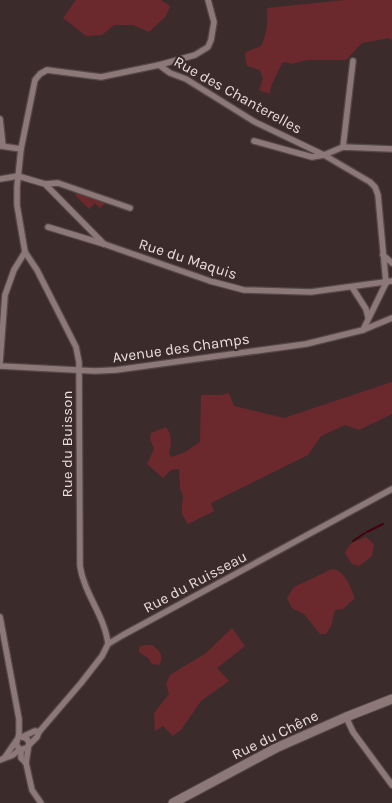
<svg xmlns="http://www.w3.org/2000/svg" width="392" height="803" font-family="Karla,sans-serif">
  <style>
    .green { fill: #6c292d }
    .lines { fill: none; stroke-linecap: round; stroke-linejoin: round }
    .stream { stroke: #43020c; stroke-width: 2 }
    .minor-casing { stroke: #564848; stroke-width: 8 }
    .secondary-casing { stroke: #564848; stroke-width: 11 }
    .minor { stroke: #8c7877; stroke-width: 5.5 }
    .secondary { stroke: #8c7877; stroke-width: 9 }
    .labels { text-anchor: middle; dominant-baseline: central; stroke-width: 4.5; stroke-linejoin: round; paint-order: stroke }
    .street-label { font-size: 15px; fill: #e9dddd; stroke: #3c2b2b }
  </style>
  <rect width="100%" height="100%" fill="#3c2b2b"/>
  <g class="green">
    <path d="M 76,0 L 161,0 L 170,6 L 166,16 L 149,32 L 133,25 L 114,25 L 102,35 L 86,36 L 63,18 Z"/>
    <path d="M 345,0 L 392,0 L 392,41 L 389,38 L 362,43 L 346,60 L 308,60 L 291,64 L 286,62 L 282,63 C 278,74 270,83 270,94 L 259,90 L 263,79 L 260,70 L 247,66 L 245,56 L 246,52 L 261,46 C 267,34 268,22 267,8 Z"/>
    <path d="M 76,193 L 106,203 L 100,208 L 95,203 L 89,209 L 75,195 Z"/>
    <path d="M 392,382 L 392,414 L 359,430 L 345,425 L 321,436 L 308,455 L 211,503 L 214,511 L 188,524 L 182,514 L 182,504 L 183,496 L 180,488 L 179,469 L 171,470 L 163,478 L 147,464 L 154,449 L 150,439 L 151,433 L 166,427 C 173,436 171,445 169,454 L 172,457 L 185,452 L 200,442 L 201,395 L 221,395 L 229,393 L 234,406 L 284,418 Z"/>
    <path d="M 366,537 L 374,544 L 372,556 L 359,566 L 352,564 L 345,553 C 349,542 356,541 366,537 Z"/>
    <path d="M 332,569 C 346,571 350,587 355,598 L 343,609 L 335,610 L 331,626 L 326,634 L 320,634 L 304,614 L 292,608 L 287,598 L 294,587 Z"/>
    <path d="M 232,628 L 245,646 L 217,668 L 229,681 L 201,701 L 181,730 L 173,736 L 163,726 L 155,731 L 154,713 L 169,694 L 166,684 L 170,675 L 206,653 Z"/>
    <path d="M 145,645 L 152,645 C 159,650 165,656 159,665 L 152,664 L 148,658 L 139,652 L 139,647 Z"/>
  </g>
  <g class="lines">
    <g class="stream">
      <path d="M 367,532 L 383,524"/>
      <path d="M 353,541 L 365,533"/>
    </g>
    <defs>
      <g id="minor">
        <path d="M 159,65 L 170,73 L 186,79 L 255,122 L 324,155 L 370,182 L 375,187 L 378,195 L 386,283"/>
        <path d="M 0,119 L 3,146"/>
        <path d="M 254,141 L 312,157 L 324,155 L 343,147 L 392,149"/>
        <path d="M 1,146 L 21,149"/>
        <path d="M 343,147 L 353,61"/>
        <path d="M 0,179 L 18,176 L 45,184 L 104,244"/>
        <path d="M 45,184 L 58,183 L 130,208"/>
        <path d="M 48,227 L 104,244 L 210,281 L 244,290 L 311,292 L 392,281"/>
        <path d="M 25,252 L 37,270 L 76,347 L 79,362 L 80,566 C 84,594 105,616 108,644"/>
        <path d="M 383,255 L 392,263"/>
        <path d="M 352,287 L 366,309 L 368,317"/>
        <path d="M 363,330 L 386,283"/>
        <path d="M 0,362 L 5,295 L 14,270 L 25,252 L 17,205 L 17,187 L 21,149 L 35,80 L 40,74 L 47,70 L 101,77 L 159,65 L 195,55 L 208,47 L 211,40 L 214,22 L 208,0"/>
        <path d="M 0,366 L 95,371 L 116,370 L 306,344 L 363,330 L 392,318"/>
        <path d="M 0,617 L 19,719 L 19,734 L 16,745 L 21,750 L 28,747"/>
        <path d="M 346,717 L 353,732 L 392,785"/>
        <path d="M 22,737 L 35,731 L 39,732"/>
        <path d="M 23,737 L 27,739 L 29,743 L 26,763 L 32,790 L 41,803"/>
        <path d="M 29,745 L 37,737 L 39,732 L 81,683 L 102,656 L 108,644 L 123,635 L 392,489"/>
        <path d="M 21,750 L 21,758 L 26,763"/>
        <path d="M 5,757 L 16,741"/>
        <path d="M 0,760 L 13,755 L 19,750"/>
      </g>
      <path id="secondary" d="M 173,803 L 276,748 L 346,717 L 392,699"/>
    </defs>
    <use href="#minor" class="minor-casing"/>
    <use href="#secondary" class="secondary-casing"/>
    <use href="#minor" class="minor"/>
    <use href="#secondary" class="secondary"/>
  </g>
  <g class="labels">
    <g class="street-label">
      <text transform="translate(238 95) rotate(29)">Rue des Chanterelles</text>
      <text transform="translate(188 259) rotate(18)">Rue du Maquis</text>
      <text transform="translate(181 348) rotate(-8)">Avenue des Champs</text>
      <text transform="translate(67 444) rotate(-90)">Rue du Buisson</text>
      <text transform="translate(195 582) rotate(-28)">Rue du Ruisseau</text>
      <text transform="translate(275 735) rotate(-26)">Rue du Chêne</text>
    </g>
  </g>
</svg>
